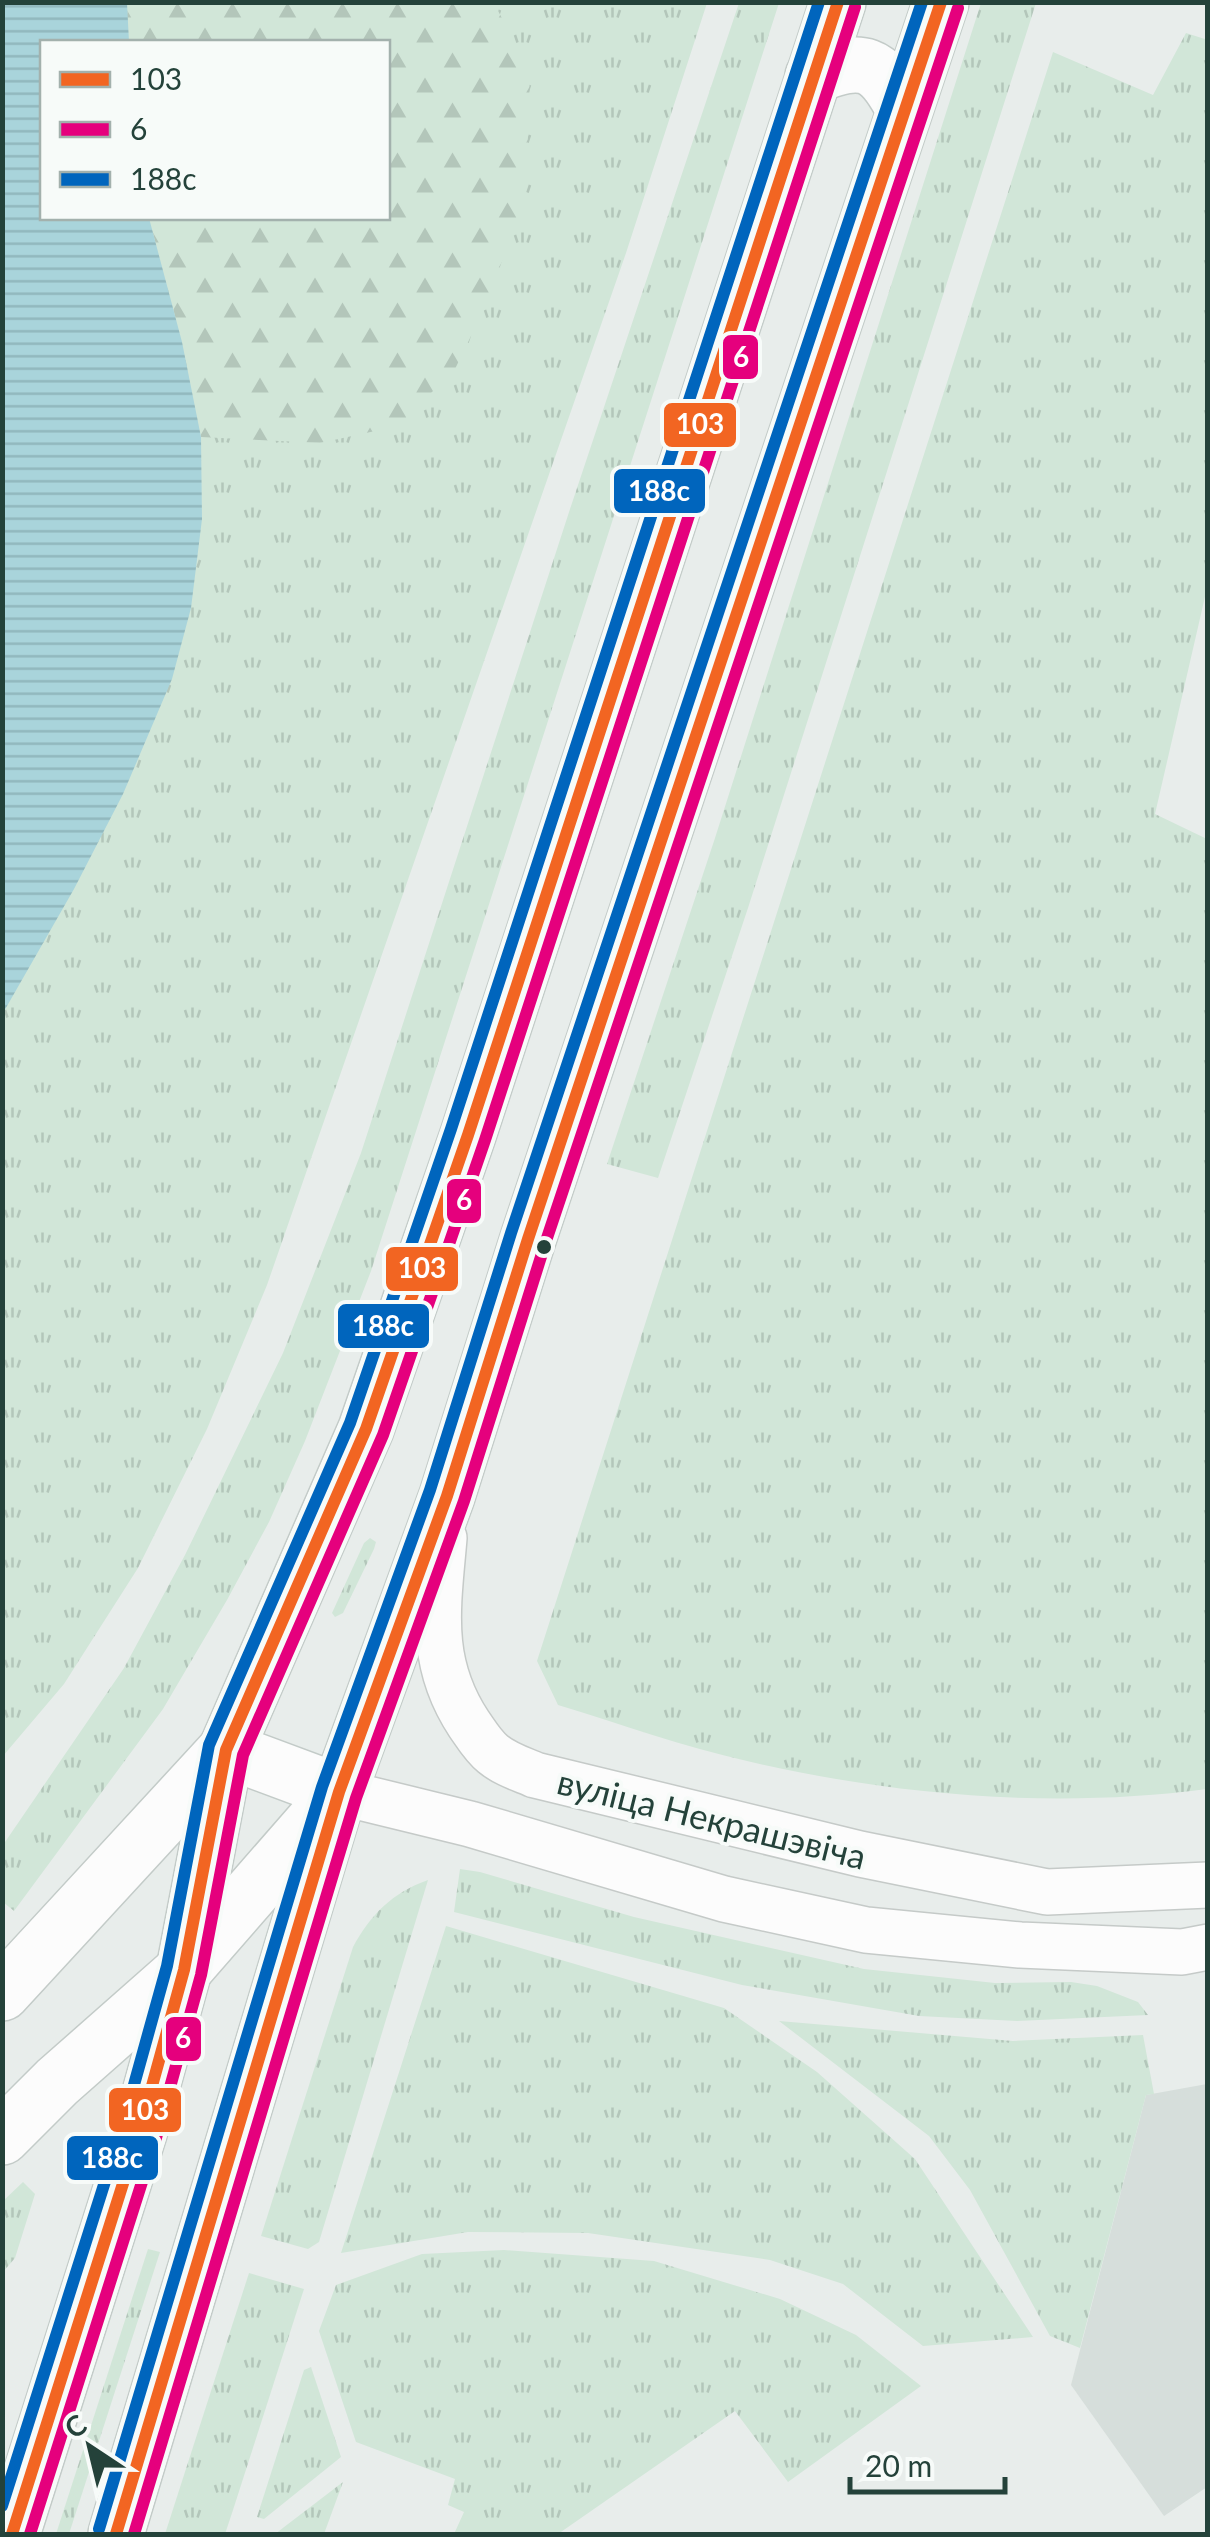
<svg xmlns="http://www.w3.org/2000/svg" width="1210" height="2537" font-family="Lato,sans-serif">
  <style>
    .built { fill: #d6dedb }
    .grass { fill: url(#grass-tufts); fill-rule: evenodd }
    .forest { fill: url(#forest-firs) }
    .water { fill: url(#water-rules) }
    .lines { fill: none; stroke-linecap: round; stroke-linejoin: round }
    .street-casing { stroke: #c5cac8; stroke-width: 48 }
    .secondary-casing { stroke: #c3cbc8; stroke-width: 58 }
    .street { stroke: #fcfcfc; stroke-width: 45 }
    .secondary { stroke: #fcfcfc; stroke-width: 55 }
    .bus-1-casing { stroke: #f7fbf9; stroke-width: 20 }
    .bus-2-casing { stroke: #f7fbf9; stroke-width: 20 }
    .bus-3-casing { stroke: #f7fbf9; stroke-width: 20 }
    .bus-1 { stroke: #f26522; stroke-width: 12 }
    .bus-2 { stroke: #e5007d; stroke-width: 12 }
    .bus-3 { stroke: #0065bd; stroke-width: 12 }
    .bus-dot { fill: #24423a; stroke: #f7fbf9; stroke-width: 4 }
    .labels { text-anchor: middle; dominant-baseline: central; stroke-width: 8; stroke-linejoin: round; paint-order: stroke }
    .street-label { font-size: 35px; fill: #24423a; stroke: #f7fbf9 }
    .line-badge { stroke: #f7fbf9; stroke-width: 4 }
    .badge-label { font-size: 28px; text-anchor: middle; font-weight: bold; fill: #fff }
  </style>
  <defs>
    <pattern id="grass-tufts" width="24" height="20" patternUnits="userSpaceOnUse" patternTransform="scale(2.5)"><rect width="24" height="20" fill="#d1e6d8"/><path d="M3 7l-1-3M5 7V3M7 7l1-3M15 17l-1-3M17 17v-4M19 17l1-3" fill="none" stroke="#b3c6ba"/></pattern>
    <pattern id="forest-firs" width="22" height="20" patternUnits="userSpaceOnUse" patternTransform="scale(2.5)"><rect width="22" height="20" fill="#d1e6d8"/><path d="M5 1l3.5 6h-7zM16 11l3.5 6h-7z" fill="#b3c6ba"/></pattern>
    <pattern id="water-rules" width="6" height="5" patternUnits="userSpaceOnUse" patternTransform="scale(2.5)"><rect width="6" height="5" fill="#a9d4db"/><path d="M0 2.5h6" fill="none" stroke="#91b7bd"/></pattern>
  </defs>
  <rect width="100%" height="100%" fill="#e8edeb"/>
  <path class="built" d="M 1207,2084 L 1207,2487 L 1164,2516 L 1071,2385 L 1146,2095 Z"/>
  <g class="grass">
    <path d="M 3,3 L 707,3 L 626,253 L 267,1285 L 207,1429 L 138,1568 L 64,1684 L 3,1756 ZM 42,42 L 388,42 L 388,218 L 42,218 Z"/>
    <path d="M 739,3 L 779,3 L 371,1271 L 305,1441 L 269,1522 L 227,1600 L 163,1709 L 14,1911 L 3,1902 L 3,1845 L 124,1668 L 185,1555 L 283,1353 L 361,1153 L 570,509 Z"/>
    <path d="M 981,3 L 1036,3 L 748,908 L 658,1178 L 607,1164 L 715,838 Z"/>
    <path d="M 1186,33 L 1208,40 L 1207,588 L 1155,814 L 1207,839 L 1207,1789 C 1057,1809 896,1796 747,1761 C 684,1747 621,1724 558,1705 L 537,1661 L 1053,52 L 1153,95 Z"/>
    <path d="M 370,1538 L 376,1542 L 374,1549 L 343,1613 L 335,1617 L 332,1613 L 364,1543 Z"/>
    <path d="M 460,1869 L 480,1872 L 634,1917 L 864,1969 L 995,1983 L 1071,1982 L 1097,1986 L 1138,2002 L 1148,2015 L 1017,2021 L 919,2016 L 742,1985 L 454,1912 Z"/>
    <path d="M 428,1880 L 319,2242 L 308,2249 L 261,2236 L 353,1947 C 370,1915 393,1892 428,1880 Z"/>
    <path d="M 446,1926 L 724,2008 L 817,2072 L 915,2159 L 1033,2337 L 923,2346 L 843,2284 L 770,2260 L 588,2233 L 468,2232 L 341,2253 Z"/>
    <path d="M 779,2021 L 1013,2041 L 1143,2035 L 1154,2094 L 1146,2095 L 1080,2348 L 1050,2336 L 970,2190 L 929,2136 Z"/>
    <path d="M 23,2182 L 35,2194 L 15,2258 L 3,2272 L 3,2201 Z"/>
    <path d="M 148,2249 L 160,2252 L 69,2534 L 56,2534 Z"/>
    <path d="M 504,2250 L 654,2261 L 780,2299 L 856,2335 L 921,2386 L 788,2482 L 735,2411 L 558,2534 L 454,2534 L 464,2512 L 448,2505 L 455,2479 L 356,2442 L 319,2331 L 336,2285 L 422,2254 Z"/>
    <path d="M 249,2273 L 304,2289 L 233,2510 L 225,2534 L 165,2534 Z"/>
    <path d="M 311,2367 L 341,2457 L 264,2519 L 257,2517 L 304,2370 Z"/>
    <path d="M 343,2482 L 324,2534 L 275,2534 Z"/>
  </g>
  <path class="forest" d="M 127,3 L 494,3 L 530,72 L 526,192 L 488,301 L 455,369 L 398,426 L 320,443 L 201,437 L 182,342 L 149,218 L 388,218 L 388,42 L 129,42 Z"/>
  <path class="water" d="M 3,2 L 127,3 L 129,42 L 42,42 L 42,218 L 149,218 L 182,342 L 201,437 L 202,519 L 191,608 L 172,679 L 123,794 L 74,889 L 3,1013 Z"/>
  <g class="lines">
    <defs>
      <g id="street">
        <path d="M 444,1538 C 438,1608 428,1662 469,1724 C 476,1734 483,1746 493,1754 C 505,1764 521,1769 535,1775 L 860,1854 L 1047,1892 L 1208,1885"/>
        <path d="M 339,1792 L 470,1824 L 724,1899 L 866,1930 L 1020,1945 L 1182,1952 L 1208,1947"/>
      </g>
      <g id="secondary">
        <path d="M 813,76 C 864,56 878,61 904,109"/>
        <path d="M 226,1750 L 339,1792"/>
        <path d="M 2,1993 L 226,1750"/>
        <path d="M 2,2137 L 57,2082 L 184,1970 L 327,1806"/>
        <path d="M 12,2534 L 139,2133 L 184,1970 L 226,1750 L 366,1429 L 468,1135 L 838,2"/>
        <path d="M 116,2534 L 339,1792 L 447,1496 L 528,1239 L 941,2"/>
      </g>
    </defs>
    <use href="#street" class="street-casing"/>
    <use href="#secondary" class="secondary-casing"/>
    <use href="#street" class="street"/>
    <use href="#secondary" class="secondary"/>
    <defs>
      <g id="bus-1">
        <path d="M 12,2534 L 139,2133 L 184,1970 L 226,1750 L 366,1429 L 468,1135 L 838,2"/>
        <path d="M 116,2534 L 339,1792 L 447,1496 L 528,1239 L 941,2"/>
      </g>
      <g id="bus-2">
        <path d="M 30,2534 L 156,2138 L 201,1975 L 243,1755 L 383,1435 L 485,1140 L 855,7"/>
        <path d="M 134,2534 L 356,1798 L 464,1501 L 545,1244 L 958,8"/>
      </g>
      <g id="bus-3">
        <path d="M 2,2506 L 122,2128 L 167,1966 L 209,1745 L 350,1423 L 451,1129 L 819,2"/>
        <path d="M 99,2529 L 322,1787 L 430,1490 L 511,1233 L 922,2"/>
      </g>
    </defs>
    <use href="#bus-1" class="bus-1-casing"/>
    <use href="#bus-2" class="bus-2-casing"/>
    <use href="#bus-3" class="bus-3-casing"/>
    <use href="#bus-1" class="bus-1"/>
    <use href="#bus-2" class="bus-2"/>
    <use href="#bus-3" class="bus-3"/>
  </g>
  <circle class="bus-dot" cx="544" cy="1247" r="9"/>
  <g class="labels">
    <g class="street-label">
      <text transform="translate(712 1818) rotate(14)">вуліца Некрашэвіча</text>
    </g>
  </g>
  <g class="line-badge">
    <rect x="721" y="333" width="39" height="48" rx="10" fill="#e5007d"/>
    <rect x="662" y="401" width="76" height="48" rx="10" fill="#f26522"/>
    <rect x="612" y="467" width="95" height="48" rx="10" fill="#0065bd"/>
    <rect x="445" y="1177" width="38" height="48" rx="10" fill="#e5007d"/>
    <rect x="384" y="1245" width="76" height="48" rx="10" fill="#f26522"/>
    <rect x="336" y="1302" width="95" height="48" rx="10" fill="#0065bd"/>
    <rect x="164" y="2015" width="39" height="48" rx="10" fill="#e5007d"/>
    <rect x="107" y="2086" width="76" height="48" rx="10" fill="#f26522"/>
    <rect x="65" y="2134" width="95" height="48" rx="10" fill="#0065bd"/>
  </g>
  <g class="badge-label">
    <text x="741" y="367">6</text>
    <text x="700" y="434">103</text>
    <text x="659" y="501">188с</text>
    <text x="464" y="1210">6</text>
    <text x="422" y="1278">103</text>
    <text x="383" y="1336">188с</text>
    <text x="183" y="2048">6</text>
    <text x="145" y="2120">103</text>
    <text x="112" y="2168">188с</text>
  </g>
  <rect width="1210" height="2537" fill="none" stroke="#24423a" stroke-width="10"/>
  <rect x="40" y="40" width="350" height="180" fill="#f7fbf9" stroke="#a3b1ad" stroke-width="2.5"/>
  <rect x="60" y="72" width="50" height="15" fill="#f26522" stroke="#a3b1ad" stroke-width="2.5"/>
  <text x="130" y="90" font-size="30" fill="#24423a">103</text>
  <rect x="60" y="122" width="50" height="15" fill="#e5007d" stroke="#a3b1ad" stroke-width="2.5"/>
  <text x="130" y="140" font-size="30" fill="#24423a">6</text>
  <rect x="60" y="172" width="50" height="15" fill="#0065bd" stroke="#a3b1ad" stroke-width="2.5"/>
  <text x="130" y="190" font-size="30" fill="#24423a">188с</text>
  <g transform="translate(90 2447) rotate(325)" stroke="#f7fbf9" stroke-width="8" paint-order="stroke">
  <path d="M0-8L18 38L0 25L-18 38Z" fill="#24423a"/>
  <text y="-15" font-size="28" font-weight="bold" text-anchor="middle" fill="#24423a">С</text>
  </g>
  <path d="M850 2477v15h155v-15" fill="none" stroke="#24423a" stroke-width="5"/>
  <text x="865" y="2477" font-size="30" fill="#24423a" stroke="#f7fbf9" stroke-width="8" paint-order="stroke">20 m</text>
</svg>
